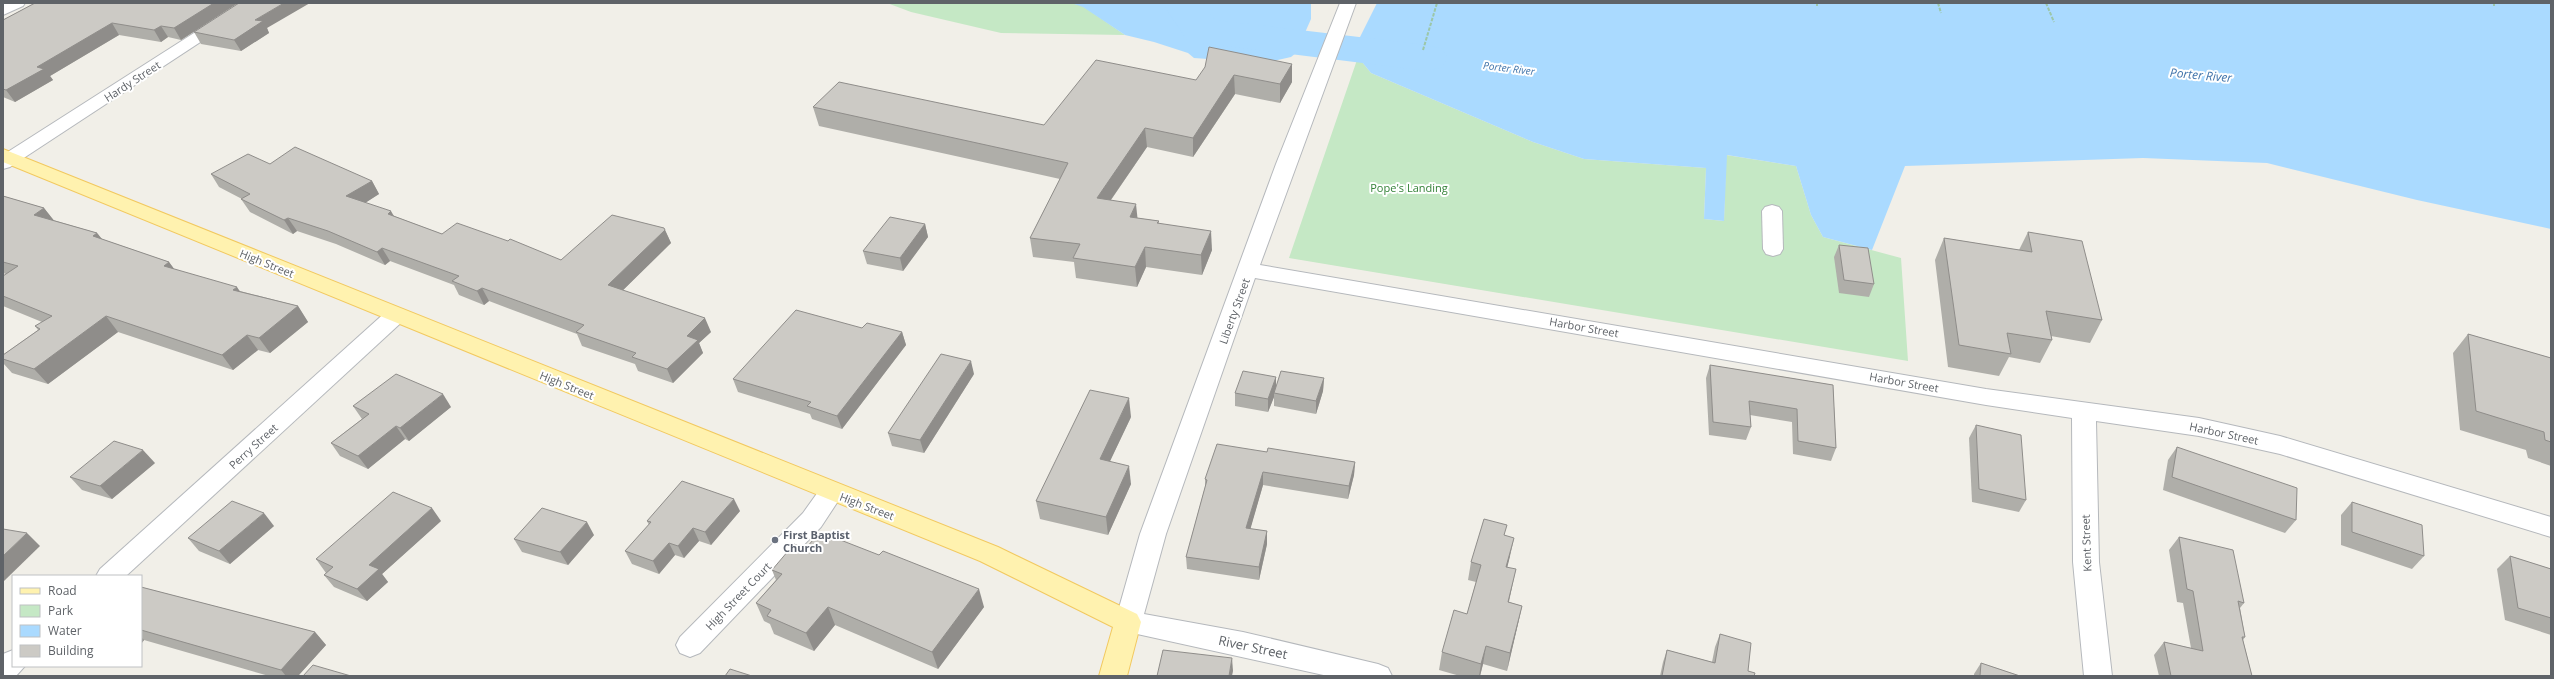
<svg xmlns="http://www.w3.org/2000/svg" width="2554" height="679" font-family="'Open Sans',sans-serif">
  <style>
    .green { fill: #c5e8c5 }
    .water { fill: #aadaff }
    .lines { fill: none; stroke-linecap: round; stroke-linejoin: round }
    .river { fill: #aadaff; fill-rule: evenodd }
    .minor-casing { stroke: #b5b8bc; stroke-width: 2 }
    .major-casing { stroke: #f2c960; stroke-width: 2 }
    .path { stroke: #9cc7a9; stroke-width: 2; stroke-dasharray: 3.5 1.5; stroke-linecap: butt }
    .minor { fill: #fff; fill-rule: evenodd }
    .major { fill: #fff2af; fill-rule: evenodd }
    .wall { fill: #afaea9 }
    .shaded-wall { fill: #8f8d8a }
    .building { fill: #cccac5; stroke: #8f8d8a }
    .worship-dot { fill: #6b7280; stroke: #fff; stroke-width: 1.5 }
    .labels { text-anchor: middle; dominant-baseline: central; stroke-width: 4; stroke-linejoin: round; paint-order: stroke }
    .far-water-label { font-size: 10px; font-style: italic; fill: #4174aa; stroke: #fff }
    .street-label { font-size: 11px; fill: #5f6368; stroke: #fff }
    .park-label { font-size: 11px; fill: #348238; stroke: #fff }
    .worship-label { font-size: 11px; font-weight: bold; fill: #5b616d; stroke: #fff; text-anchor: start }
    .water-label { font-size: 12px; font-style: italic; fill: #4174aa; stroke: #fff }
    .near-street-label { font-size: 13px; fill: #5f6368; stroke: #fff }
  </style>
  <rect width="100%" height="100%" fill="#f1efe8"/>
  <g class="green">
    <path d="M 887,3 L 1071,3 L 1083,6 L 1125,35 L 1001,33 L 911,12 Z"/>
    <path d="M 1358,57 L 1371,73 L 1533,142 L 1584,159 L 1706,168 L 1704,219 L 1724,221 L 1726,155 L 1796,166 L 1811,215 L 1823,237 L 1901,258 L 1908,361 L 1289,258 Z"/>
  </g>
  <g class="water">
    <path d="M 1071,3 L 1311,3 L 1311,19 L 1296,53 L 1291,57 L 1264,63 L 1194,58 L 1188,53 L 1154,42 L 1125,35 L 1083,7 Z"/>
    <path d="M 1377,3 L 2551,3 L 2551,229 L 2417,200 L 2267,163 L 2143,158 L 1905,166 L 1872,250 L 1823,237 L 1811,215 L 1796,166 L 1727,155 L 1724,221 L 1704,219 L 1706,168 L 1584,159 L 1533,142 L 1371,73 L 1353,51 Z"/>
  </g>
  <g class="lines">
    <path class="river" d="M 1162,3 L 1203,3 L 1215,20 L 1427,45 L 1442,49 L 1448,58 L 1442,67 L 1427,71 L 1202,43 L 1187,40 Z"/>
    <defs>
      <g id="minor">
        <path d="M 25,3 L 23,6 L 3,15 L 3,4 Z"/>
        <path d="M 241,3 L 260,3 L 10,167 L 3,169 L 3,155 Z"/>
        <path d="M 1340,3 L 1356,3 L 1260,265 L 1986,389 L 2199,418 L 2280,436 L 2551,517 L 2551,537 L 2280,454 L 2199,436 L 2096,421 L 2099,562 L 2112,676 L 2084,676 L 2073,562 L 2072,418 L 1986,405 L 1255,278 L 1166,534 L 1144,614 L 1243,632 L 1378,664 L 1388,668 L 1392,676 L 1328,676 L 1119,630 L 1115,622 L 1140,534 L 1276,164 Z"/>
        <path d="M 1772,205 L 1779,207 L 1782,211 L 1783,249 L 1780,254 L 1773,256 L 1766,254 L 1763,249 L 1762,211 L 1765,207 Z"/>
        <path d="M 396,308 L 404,310 L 407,315 L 404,320 L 126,576 L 96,576 L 100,569 L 388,310 Z"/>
        <path d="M 832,483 L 841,485 L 844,492 L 821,527 L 700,653 L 690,657 L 680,653 L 676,645 L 680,637 L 803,513 L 823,485 Z"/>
        <path d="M 13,650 L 13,666 L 25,666 L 16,676 L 3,676 L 3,654 Z"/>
      </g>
      <path id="major" d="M 3,149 L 998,547 L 1137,614 L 1141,622 L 1127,676 L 1099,676 L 1113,627 L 980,561 L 3,162 Z"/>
    </defs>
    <use href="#minor" class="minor-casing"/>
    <use href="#major" class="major-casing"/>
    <g class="path">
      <path d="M 1817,3 L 1817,6"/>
      <path d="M 1938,3 L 1941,13"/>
      <path d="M 2046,3 L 2054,22"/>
      <path d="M 2494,3 L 2494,6"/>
      <path d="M 1423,50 L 1437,3"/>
    </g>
    <use href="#minor" class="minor"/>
    <use href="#major" class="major"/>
  </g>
  <g class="wall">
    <path d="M 35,3 L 238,3 L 181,40 L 168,37 L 161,42 L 119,35 L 50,76 L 53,80 L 15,102 L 3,97 L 3,20 Z"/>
    <path d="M 267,28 L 269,33 L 241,51 L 201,44 L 194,32 Z"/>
    <path d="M 1292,64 L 1292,82 L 1280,103 L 1235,94 L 1193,157 L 1147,147 L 1111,200 L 1137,218 L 1159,221 L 1159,223 L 1212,250 L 1202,275 L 1146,267 L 1137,287 L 1076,278 L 1074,262 L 1033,257 L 1030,238 L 1060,179 L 819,126 L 813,107 L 1044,125 L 1196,80 Z"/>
    <path d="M 270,164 L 372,181 L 379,194 L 365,203 L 394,216 L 442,234 L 561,260 L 665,230 L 671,243 L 623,290 L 711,332 L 699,343 L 703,353 L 673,383 L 638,371 L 635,364 L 582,346 L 577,334 L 489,301 L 484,305 L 459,295 L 454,285 L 390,261 L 385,265 L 336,244 L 297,231 L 293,234 L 250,212 L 241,199 L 242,199 L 219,187 L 211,174 Z"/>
    <path d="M 3,196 L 44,208 L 53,220 L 97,233 L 102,239 L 169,262 L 174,269 L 240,291 L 298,306 L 308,322 L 270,353 L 258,350 L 233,370 L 118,332 L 48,384 L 12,373 L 3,363 L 3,355 L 38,330 L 35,326 L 42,322 L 3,306 L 3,276 L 6,274 L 3,273 Z"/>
    <path d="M 925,224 L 928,237 L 903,271 L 867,264 L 863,251 Z"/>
    <path d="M 2028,232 L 2102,320 L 2090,343 L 2051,336 L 2052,340 L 2040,363 L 2009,357 L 1999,376 L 1948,367 L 1935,260 L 1944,238 L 2019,250 Z"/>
    <path d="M 1839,245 L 1874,284 L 1869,297 L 1839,293 L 1834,257 Z"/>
    <path d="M 862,328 L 902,332 L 906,345 L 842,429 L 812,419 L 810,414 L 738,392 L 733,379 Z"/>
    <path d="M 2468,334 L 2551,358 L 2551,466 L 2528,458 L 2526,450 L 2460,430 L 2453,353 Z"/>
    <path d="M 1710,365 L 1833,385 L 1836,448 L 1831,461 L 1793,454 L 1792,422 L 1750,415 L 1751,427 L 1746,440 L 1709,435 L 1706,378 Z"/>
    <path d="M 974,374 L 924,453 L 892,446 L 888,433 Z"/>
    <path d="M 1276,377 L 1276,386 L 1324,378 L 1323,391 L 1316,414 L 1274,406 L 1274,397 L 1268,412 L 1235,406 L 1235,393 Z"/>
    <path d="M 353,406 L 451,407 L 409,441 L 405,439 L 368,469 L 340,456 L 331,443 L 362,419 Z"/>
    <path d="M 1131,417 L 1110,461 L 1131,484 L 1108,535 L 1040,519 L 1036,501 Z"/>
    <path d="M 1976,425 L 2026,500 L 2019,512 L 1972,502 L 1969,438 Z"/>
    <path d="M 2177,447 L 2296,520 L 2285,533 L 2163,490 L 2168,460 Z"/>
    <path d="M 1267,452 L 1355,462 L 1354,475 L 1348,499 L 1263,485 L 1250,529 L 1267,531 L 1267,544 L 1259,580 L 1187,569 L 1186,557 L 1205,487 L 1205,479 Z"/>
    <path d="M 155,463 L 112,499 L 82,490 L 70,477 Z"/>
    <path d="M 2352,502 L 2424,556 L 2412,569 L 2341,545 L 2341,515 Z"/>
    <path d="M 740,511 L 711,545 L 699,541 L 684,558 L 675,555 L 659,574 L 632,564 L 625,551 L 649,525 L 647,521 Z"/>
    <path d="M 441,521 L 382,574 L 388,582 L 367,601 L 334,587 L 324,575 L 326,573 L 316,559 Z"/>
    <path d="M 274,526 L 230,564 L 199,551 L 188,538 Z"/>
    <path d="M 594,535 L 568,565 L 522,552 L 514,539 Z"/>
    <path d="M 1505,535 L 1510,556 L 1507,567 L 1512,587 L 1509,602 L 1522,606 L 1507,671 L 1483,664 L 1480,676 L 1460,676 L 1439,670 L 1442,652 L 1467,614 L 1476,582 L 1468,580 L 1471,562 Z"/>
    <path d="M 2179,537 L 2244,603 L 2240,608 L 2245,637 L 2243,640 L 2252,676 L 2159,676 L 2154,655 L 2164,642 L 2191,648 L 2183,603 L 2177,602 L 2169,550 Z"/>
    <path d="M 806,548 L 984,607 L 938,669 L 835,625 L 814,651 L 774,634 L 770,624 L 764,621 L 756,603 L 776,580 L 772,570 Z"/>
    <path d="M 2510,556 L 2551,569 L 2551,635 L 2505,620 L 2497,569 Z"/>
    <path d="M 141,587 L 315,632 L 326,645 L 298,676 L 269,676 L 144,640 L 141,644 Z"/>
    <path d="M 1720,634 L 1748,671 L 1754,676 L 1660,676 L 1663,662 L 1667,650 L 1712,662 L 1715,647 Z"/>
    <path d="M 1981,663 L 2020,676 L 1974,676 L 1974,674 Z"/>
  </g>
  <g class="shaded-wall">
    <path d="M 214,3 L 238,3 L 181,40 L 174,28 Z"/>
    <path d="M 284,3 L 310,3 L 267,28 L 269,33 L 241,51 L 234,40 L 255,20 Z"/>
    <path d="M 112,23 L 119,35 L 50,76 L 53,80 L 15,102 L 6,90 L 37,67 Z"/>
    <path d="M 161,26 L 168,37 L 161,42 L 154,30 Z"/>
    <path d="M 1292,64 L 1292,82 L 1280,103 L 1280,84 Z"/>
    <path d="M 1234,75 L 1235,94 L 1193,157 L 1193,138 Z"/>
    <path d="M 1145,128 L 1147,147 L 1099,217 L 1097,198 Z"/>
    <path d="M 372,181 L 379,194 L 354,210 L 346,196 Z"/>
    <path d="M 1136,204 L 1138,223 L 1130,217 Z"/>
    <path d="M 44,208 L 56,223 L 34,215 Z"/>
    <path d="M 391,211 L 399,225 L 388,214 Z"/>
    <path d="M 288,218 L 297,231 L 293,234 L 284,220 Z"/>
    <path d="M 925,224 L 928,237 L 903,271 L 900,258 Z"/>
    <path d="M 665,230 L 671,243 L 614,299 L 608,285 Z"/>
    <path d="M 1211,231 L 1212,250 L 1202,275 L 1201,255 Z"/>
    <path d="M 97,233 L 109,248 L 93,236 Z"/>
    <path d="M 1145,247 L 1146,267 L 1137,287 L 1135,267 Z"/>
    <path d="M 382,248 L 390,261 L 385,265 L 377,252 Z"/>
    <path d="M 169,262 L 180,277 L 164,266 Z"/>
    <path d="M 237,287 L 247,302 L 233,290 Z"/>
    <path d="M 482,288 L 489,301 L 484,305 L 477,291 Z"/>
    <path d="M 298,306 L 308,322 L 270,353 L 259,338 Z"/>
    <path d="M 106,316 L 118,332 L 48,384 L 34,369 Z"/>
    <path d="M 705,318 L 711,332 L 699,343 L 703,353 L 673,383 L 667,369 L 687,336 Z"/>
    <path d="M 902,332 L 906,345 L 842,429 L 837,416 Z"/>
    <path d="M 247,335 L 258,350 L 233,370 L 222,355 Z"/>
    <path d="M 971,361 L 974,374 L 924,453 L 920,440 Z"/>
    <path d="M 1276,377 L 1276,390 L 1274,393 L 1274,397 L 1268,412 L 1268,399 Z"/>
    <path d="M 1324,378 L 1323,391 L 1316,414 L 1316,401 Z"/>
    <path d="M 443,394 L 451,407 L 409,441 L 400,428 Z"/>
    <path d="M 1129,398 L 1131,417 L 1102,478 L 1100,459 Z"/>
    <path d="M 396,426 L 405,439 L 368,469 L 358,456 Z"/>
    <path d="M 143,450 L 155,463 L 112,499 L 100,486 Z"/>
    <path d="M 1355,462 L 1354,475 L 1348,499 L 1349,486 Z"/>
    <path d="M 1129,466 L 1131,484 L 1108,535 L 1106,517 Z"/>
    <path d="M 1263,472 L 1263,485 L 1247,541 L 1246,528 Z"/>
    <path d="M 734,499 L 740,511 L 711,545 L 705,532 Z"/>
    <path d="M 432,508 L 441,521 L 382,574 L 388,582 L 367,601 L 357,589 L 369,565 Z"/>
    <path d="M 264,513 L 274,526 L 230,564 L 219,551 Z"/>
    <path d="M 587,522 L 594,535 L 568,565 L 560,552 Z"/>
    <path d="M 693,528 L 699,541 L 684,558 L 678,546 Z"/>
    <path d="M 1267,531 L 1267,544 L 1259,580 L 1259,567 Z"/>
    <path d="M 27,533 L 40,546 L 3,582 L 3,556 Z"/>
    <path d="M 1514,538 L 1510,556 L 1503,585 L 1506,567 Z"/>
    <path d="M 669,543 L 675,555 L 659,574 L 653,561 Z"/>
    <path d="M 1516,569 L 1512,587 L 1504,620 L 1508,602 Z"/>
    <path d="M 979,589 L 984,607 L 938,669 L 932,652 Z"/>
    <path d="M 1522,606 L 1518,624 L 1507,671 L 1510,653 Z"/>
    <path d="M 828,607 L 835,625 L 814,651 L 806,633 Z"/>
    <path d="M 315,632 L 326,645 L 298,676 L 286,676 L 281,670 Z"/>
    <path d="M 141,637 L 144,640 L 141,644 Z"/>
    <path d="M 1486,646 L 1483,664 L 1480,676 L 1479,676 L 1481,664 Z"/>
    <path d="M 1232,658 L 1233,671 L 1232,676 L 1229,676 Z"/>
  </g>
  <g class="building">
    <path d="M 35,3 L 214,3 L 174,28 L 161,26 L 154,30 L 112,23 L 37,67 L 44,69 L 6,90 L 3,89 L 3,20 Z"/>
    <path d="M 239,3 L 284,3 L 255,20 L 263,21 L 234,40 L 194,32 Z"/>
    <path d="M 1209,47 L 1292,64 L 1280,84 L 1234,75 L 1193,138 L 1145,128 L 1097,198 L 1136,204 L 1130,217 L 1159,221 L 1157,223 L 1211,231 L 1201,255 L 1145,247 L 1135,267 L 1073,258 L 1080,244 L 1030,238 L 1068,163 L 813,107 L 839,82 L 1044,125 L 1096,60 L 1196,80 L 1205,67 Z"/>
    <path d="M 295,147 L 372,181 L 346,196 L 391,211 L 388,214 L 442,234 L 457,223 L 508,241 L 510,239 L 561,260 L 612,215 L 664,228 L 665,230 L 608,285 L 705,318 L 687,336 L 698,340 L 667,369 L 632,357 L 636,353 L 576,332 L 584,325 L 482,288 L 477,291 L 452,281 L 459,276 L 382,248 L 377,252 L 328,231 L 288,218 L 284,220 L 241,199 L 250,194 L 211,174 L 248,154 L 270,164 Z"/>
    <path d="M 3,196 L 44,208 L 34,215 L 97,233 L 93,236 L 169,262 L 164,266 L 237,287 L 233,290 L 298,306 L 259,338 L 247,335 L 222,355 L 106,316 L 34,369 L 3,359 L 3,355 L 40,329 L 35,326 L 52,316 L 3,296 L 3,276 L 18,266 L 3,262 Z"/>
    <path d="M 890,217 L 925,224 L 900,258 L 863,251 Z"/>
    <path d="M 2028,232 L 2082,241 L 2102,320 L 2046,311 L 2052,340 L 2007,333 L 2011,354 L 1959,345 L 1944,238 L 2032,252 Z"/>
    <path d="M 1839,245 L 1868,248 L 1874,284 L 1844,280 Z"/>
    <path d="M 796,310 L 862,328 L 867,323 L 902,332 L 837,416 L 807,406 L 811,402 L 733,379 Z"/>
    <path d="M 2468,334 L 2551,358 L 2551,442 L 2545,440 L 2544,432 L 2476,411 Z"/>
    <path d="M 941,354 L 971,361 L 920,440 L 888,433 Z"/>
    <path d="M 1710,365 L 1833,385 L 1836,448 L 1798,441 L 1797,409 L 1749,401 L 1751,427 L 1713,422 Z"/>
    <path d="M 1243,371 L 1276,377 L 1268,399 L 1235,393 Z"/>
    <path d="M 1281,371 L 1324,378 L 1316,401 L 1274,393 Z"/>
    <path d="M 396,374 L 443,394 L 400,428 L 396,426 L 358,456 L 331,443 L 369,414 L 353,406 Z"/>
    <path d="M 1090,390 L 1129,398 L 1100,459 L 1129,466 L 1106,517 L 1036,501 Z"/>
    <path d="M 1976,425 L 2021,435 L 2026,500 L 1979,489 Z"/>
    <path d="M 114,441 L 143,450 L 100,486 L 70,477 Z"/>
    <path d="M 1217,444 L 1267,452 L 1268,448 L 1355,462 L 1349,486 L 1263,472 L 1246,528 L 1267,531 L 1259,567 L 1186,557 L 1207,480 L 1205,479 Z"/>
    <path d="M 2177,447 L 2297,488 L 2296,520 L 2172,477 Z"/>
    <path d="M 682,481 L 734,499 L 705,532 L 693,528 L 678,546 L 669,543 L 653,561 L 625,551 L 651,522 L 647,521 Z"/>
    <path d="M 393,492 L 432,508 L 369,565 L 379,569 L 357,589 L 324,575 L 333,567 L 316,559 Z"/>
    <path d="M 232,501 L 264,513 L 219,551 L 188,538 Z"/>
    <path d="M 2352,502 L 2422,525 L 2424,556 L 2352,532 Z"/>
    <path d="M 542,508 L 587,522 L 560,552 L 514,539 Z"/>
    <path d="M 1484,519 L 1507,525 L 1504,535 L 1514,538 L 1506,567 L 1516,569 L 1508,602 L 1522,606 L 1510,653 L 1486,646 L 1481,664 L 1442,652 L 1454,610 L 1467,614 L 1481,565 L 1471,562 Z"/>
    <path d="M 3,529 L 27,533 L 3,556 Z"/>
    <path d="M 820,532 L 879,555 L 883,551 L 979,589 L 932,652 L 828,607 L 806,633 L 767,616 L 771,610 L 756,603 L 782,574 L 772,570 L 794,544 L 806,548 Z"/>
    <path d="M 2179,537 L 2233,550 L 2244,603 L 2238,601 L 2245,637 L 2242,637 L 2252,676 L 2171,676 L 2164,642 L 2203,651 L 2193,591 L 2187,589 Z"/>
    <path d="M 2510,556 L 2551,569 L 2551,618 L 2518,608 Z"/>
    <path d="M 141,587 L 315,632 L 281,670 L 141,630 Z"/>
    <path d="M 1720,634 L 1751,643 L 1748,671 L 1755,673 L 1754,676 L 1662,676 L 1667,650 L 1715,663 Z"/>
    <path d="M 1163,650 L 1232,658 L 1229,676 L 1157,676 Z"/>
    <path d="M 1981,663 L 2020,676 L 1980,676 Z"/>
    <path d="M 313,665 L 351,676 L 303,676 Z"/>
    <path d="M 730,669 L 752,676 L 725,676 Z"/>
  </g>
  <circle class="worship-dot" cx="775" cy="540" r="4"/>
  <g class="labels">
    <g class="far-water-label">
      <text transform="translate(1509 68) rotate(7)">Porter River</text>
    </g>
    <g class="street-label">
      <text transform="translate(132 81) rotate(-33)">Hardy Street</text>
      <text transform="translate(267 263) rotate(22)">High Street</text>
      <text transform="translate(1234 311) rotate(-70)">Liberty Street</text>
      <text transform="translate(1584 327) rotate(10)">Harbor Street</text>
      <text transform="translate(1904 382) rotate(10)">Harbor Street</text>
      <text transform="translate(567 385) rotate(22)">High Street</text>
      <text transform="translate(2224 433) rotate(12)">Harbor Street</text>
      <text transform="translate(253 446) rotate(-42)">Perry Street</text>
      <text transform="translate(867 506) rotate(21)">High Street</text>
      <text transform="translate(2086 543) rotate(-92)">Kent Street</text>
      <text transform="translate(738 596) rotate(-46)">High Street Court</text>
    </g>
    <g class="park-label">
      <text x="1409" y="187">Pope's Landing</text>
    </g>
    <g class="worship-label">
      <text x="783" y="534">First Baptist<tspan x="783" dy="13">Church</tspan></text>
    </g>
    <g class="water-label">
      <text transform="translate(2201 75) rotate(5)">Porter River</text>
    </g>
    <g class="near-street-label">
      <text transform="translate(1253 647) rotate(12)">River Street</text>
    </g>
  </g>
  <rect width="2554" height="679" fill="none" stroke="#5f6368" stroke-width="8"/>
  <rect x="12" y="575" width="130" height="92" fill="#ffffff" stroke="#bfc1c3"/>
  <rect x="20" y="588" width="20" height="6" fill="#fff2af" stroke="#bfc1c3"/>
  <text x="48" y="595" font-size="12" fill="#5f6368">Road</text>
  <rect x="20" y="605" width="20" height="12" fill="#c5e8c5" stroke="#bfc1c3"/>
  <text x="48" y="615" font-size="12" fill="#5f6368">Park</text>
  <rect x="20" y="625" width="20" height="12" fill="#aadaff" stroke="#bfc1c3"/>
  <text x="48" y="635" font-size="12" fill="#5f6368">Water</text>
  <rect x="20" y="645" width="20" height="12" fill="#cccac5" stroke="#bfc1c3"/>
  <text x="48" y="655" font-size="12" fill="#5f6368">Building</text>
</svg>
